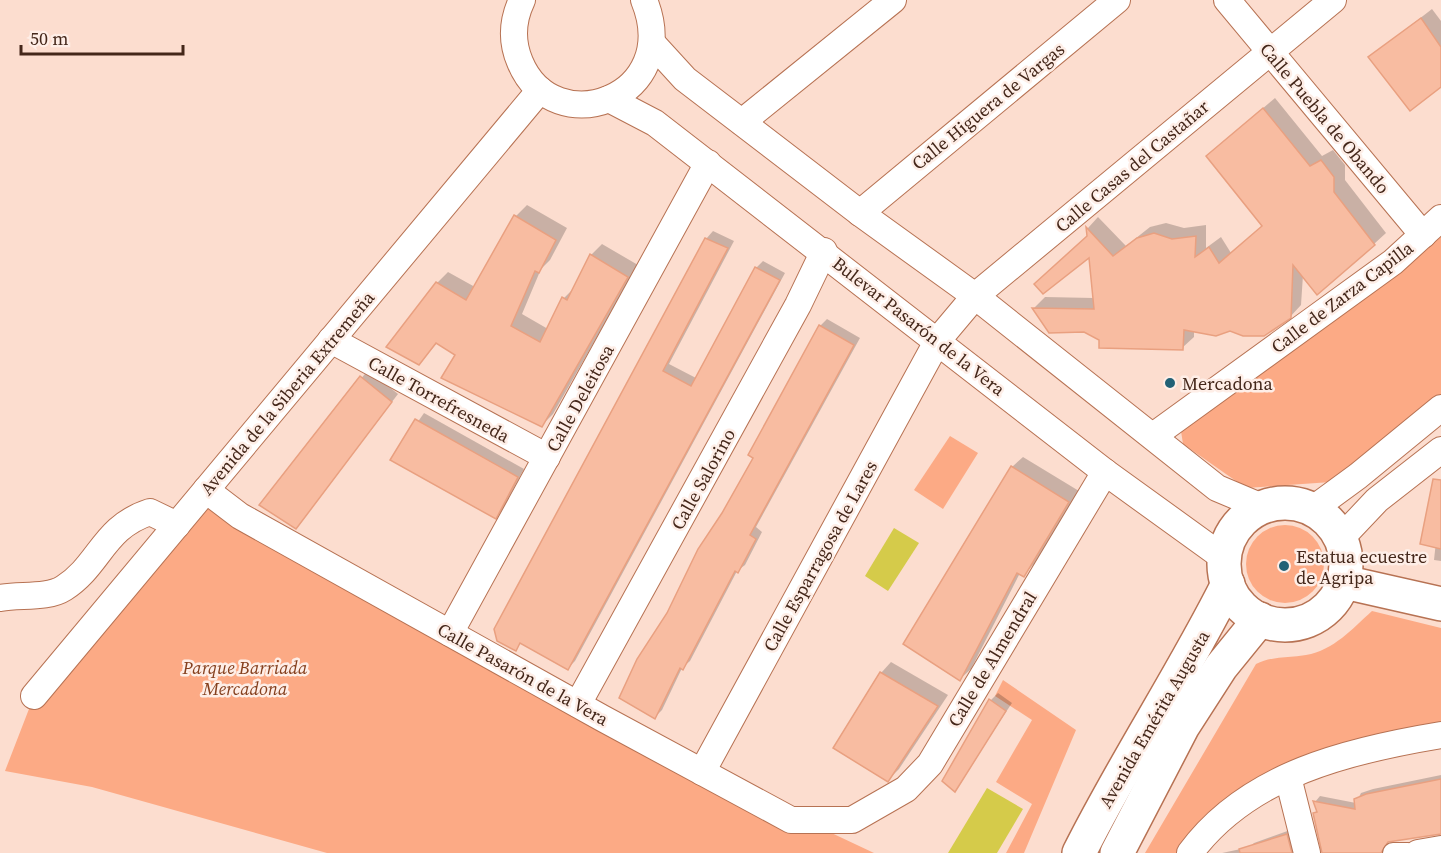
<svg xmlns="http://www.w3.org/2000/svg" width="1441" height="853" font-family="'Source Serif 4',serif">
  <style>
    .green { fill: #fcaa85 }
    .water { fill: #d5cb4a }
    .shadow { fill: #0003 }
    .building { fill: #f8bca1; stroke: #e9a080; stroke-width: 1.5 }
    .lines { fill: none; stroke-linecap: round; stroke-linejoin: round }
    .pedestrian-casing { stroke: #b77253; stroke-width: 22 }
    .minor-casing { stroke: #b77253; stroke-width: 28 }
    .primary-casing { stroke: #b77253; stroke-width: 36 }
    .pedestrian { stroke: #fff; stroke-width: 20 }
    .minor { stroke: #fff; stroke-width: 26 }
    .primary { stroke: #fff; stroke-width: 33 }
    .poi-dot { fill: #226176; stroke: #feeee7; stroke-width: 2 }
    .labels { text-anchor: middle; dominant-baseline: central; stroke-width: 5; stroke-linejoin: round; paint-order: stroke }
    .street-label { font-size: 18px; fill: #44271a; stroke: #feeee7 }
    .poi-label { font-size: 18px; fill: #44271a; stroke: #feeee7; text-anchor: start }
    .park-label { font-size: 18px; font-style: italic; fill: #853f1d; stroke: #feeee7 }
  </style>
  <rect width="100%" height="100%" fill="#fcddcf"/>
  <g class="green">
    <path d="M 1441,233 L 1441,395 L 1331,482 L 1246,488 L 1183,444 L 1181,431 Z"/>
    <path d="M 950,436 L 978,453 L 943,509 L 914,490 Z"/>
    <path d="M 206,490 L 702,772 L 874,853 L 327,853 L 92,787 L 5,771 L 34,696 Z"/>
    <circle cx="1285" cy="564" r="39"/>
    <path d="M 1372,611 L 1441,628 L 1441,725 L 1383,735 L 1178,853 L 1145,853 L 1256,664 C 1272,656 1289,658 1306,655 C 1334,650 1352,629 1372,611 Z"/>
    <path d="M 1003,680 L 1076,730 L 1024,853 L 1006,853 L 1032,804 L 996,782 L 1032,720 L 995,696 Z"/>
  </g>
  <g class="water">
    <path d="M 894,528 L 919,543 L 888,591 L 865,576 Z"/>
    <path d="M 987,788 L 1023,809 L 997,853 L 948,853 Z"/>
  </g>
  <g class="shadow">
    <path d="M 1432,9 L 1441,21 L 1441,85 L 1370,57 Z"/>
    <path d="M 1275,98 L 1322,156 L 1333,150 L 1345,165 L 1345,180 L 1386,233 L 1374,244 L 1303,275 L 1301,305 L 1290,317 L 1230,330 L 1194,330 L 1194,337 L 1182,348 L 1034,308 L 1045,297 L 1094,298 L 1088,228 L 1098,217 L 1126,246 L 1150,227 L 1166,223 L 1184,228 L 1206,225 L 1206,248 L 1221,237 L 1231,253 L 1263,225 L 1220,145 Z"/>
    <path d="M 527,205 L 567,228 L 550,260 L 541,269 L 522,314 L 548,329 L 564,298 L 575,287 L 591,255 L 602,244 L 638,265 L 553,414 L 542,425 L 438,342 L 419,364 L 437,283 L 448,272 L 475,287 L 516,216 Z"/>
    <path d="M 713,231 L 734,241 L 669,364 L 696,378 L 756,268 L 763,261 L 785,273 L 575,661 L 568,668 L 522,642 L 515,649 L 706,239 Z"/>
    <path d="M 827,319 L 860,338 L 756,527 L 762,532 L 745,565 L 737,571 L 690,661 L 682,668 L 662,710 L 655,717 L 668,614 L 755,458 L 820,326 Z"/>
    <path d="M 368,370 L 398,394 L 296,527 L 261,505 Z"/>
    <path d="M 424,413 L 524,469 L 502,510 L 495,517 L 392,459 Z"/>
    <path d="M 1023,457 L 1079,491 L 1034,564 L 1023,575 L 1020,573 L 971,669 L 960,679 L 1012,467 Z"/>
    <path d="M 1441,495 L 1441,561 L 1434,560 Z"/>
    <path d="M 891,662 L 948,695 L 899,769 L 888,780 L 881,673 Z"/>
    <path d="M 998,693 L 1012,703 L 954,790 L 944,781 L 991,700 Z"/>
    <path d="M 1441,775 L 1441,834 L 1389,841 L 1386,845 L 1388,853 L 1322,853 L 1314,814 L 1317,810 L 1315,802 L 1320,796 L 1356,803 L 1361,793 L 1373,789 Z"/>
    <path d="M 1293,829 L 1301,853 L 1222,853 L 1250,847 L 1254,843 Z"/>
  </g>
  <g class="building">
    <path d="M 1421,18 L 1441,47 L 1441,87 L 1410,111 L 1368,57 Z"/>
    <path d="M 1263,108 L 1310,166 L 1321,160 L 1334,177 L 1334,192 L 1375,245 L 1317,295 L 1293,265 L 1291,318 L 1264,336 L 1243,336 L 1230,331 L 1216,336 L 1184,330 L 1183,350 L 1099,348 L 1099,340 L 1084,332 L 1049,333 L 1032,308 L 1094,309 L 1089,258 L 1043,294 L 1034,284 L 1087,236 L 1086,227 L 1113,256 L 1137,238 L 1154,233 L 1172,239 L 1196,236 L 1195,257 L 1209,247 L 1219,263 L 1262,226 L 1206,156 Z"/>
    <path d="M 514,215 L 556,240 L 539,273 L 535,271 L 511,326 L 540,342 L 562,297 L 567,300 L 590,254 L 628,277 L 542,427 L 441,378 L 455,355 L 436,343 L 419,365 L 386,347 L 436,282 L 466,300 Z"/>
    <path d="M 705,238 L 728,248 L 663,371 L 691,386 L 755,267 L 780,280 L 568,670 L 520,643 L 516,651 L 497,641 L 494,629 Z"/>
    <path d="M 819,325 L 854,345 L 750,535 L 756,539 L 738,573 L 735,571 L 683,670 L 680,668 L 655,719 L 619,698 L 637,659 L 667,613 L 698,549 L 722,513 L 753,458 L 748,455 Z"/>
    <path d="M 360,376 L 392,402 L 296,529 L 259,505 Z"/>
    <path d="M 415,419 L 518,477 L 496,519 L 390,460 Z"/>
    <path d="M 1011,466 L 1069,502 L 1024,577 L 1017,573 L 960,681 L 903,644 Z"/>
    <path d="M 1433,479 L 1441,480 L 1441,549 L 1420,544 Z"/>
    <path d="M 880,672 L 938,706 L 888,782 L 833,748 Z"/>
    <path d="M 989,699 L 1006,711 L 955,792 L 942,781 Z"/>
    <path d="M 1441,779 L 1441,834 L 1388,842 L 1381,853 L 1322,853 L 1313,813 L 1317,812 L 1313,801 L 1355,809 L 1354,799 L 1366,794 Z"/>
    <path d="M 1287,834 L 1292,853 L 1240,853 L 1239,849 Z"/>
  </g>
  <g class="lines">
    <defs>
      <path id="pedestrian" d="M 1393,853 L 1408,853"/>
      <g id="minor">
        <path d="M 522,0 C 512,21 511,41 520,62 C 554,144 684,98 644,0"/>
        <path d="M 1227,0 L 1423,235"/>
        <path d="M 653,44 L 685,79 L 860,213 L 975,296 L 1217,488 L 1262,507"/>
        <path d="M 609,99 L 655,123 L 1105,472 L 1224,558"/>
        <path d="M 742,122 L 893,0"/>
        <path d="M 860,213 L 1117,0"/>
        <path d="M 331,340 L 547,457"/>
        <path d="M 1153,436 L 1393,262 L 1441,218"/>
        <path d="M 206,490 L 240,516 L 602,718 L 791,820 L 852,820 L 906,789 L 930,764 L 1105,472"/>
        <path d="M 1313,509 L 1358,476 L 1441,408"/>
        <path d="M 1341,538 L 1377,500 L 1441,450"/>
        <path d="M 0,598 C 19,594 47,599 64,588 C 100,565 103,527 150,512 L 177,525"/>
        <path d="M 450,633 L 708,163"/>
        <path d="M 34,696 L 540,90"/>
        <path d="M 578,704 L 798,305 L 824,251"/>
        <path d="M 702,772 L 938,340 L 975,296 L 1333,0"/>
        <path d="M 1288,777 L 1307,853"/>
        <path d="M 1190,853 C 1248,774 1350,750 1441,735"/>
        <path d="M 1418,853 L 1441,849"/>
      </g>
      <g id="primary">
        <circle cx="1285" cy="564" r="61"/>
        <path d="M 1344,582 L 1441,604"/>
        <path d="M 1079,853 C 1125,761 1182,676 1228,584"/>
        <path d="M 1117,853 L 1183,726 L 1221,667 L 1260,619"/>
      </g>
    </defs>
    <use href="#pedestrian" class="pedestrian-casing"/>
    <use href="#minor" class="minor-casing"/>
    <use href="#primary" class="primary-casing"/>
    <use href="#pedestrian" class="pedestrian"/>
    <use href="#minor" class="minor"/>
    <use href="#primary" class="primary"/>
  </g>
  <g class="poi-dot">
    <circle cx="1170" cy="383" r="6"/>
    <circle cx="1284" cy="566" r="6"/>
  </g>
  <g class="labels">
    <g class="street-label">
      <text transform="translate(988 106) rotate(-39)">Calle Higuera de Vargas</text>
      <text transform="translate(1325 118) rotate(50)">Calle Puebla de Obando</text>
      <text transform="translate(1132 166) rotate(-40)">Calle Casas del Castañar</text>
      <text transform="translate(1342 297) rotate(-37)">Calle de Zarza Capilla</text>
      <text transform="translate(919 326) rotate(38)">Bulevar Pasarón de la Vera</text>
      <text transform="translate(287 393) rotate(-50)">Avenida de la Siberia Extremeña</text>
      <text transform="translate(580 398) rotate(-61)">Calle Deleitosa</text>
      <text transform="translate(439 399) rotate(29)">Calle Torrefresneda</text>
      <text transform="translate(703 479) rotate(-61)">Calle Salorino</text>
      <text transform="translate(820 556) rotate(-61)">Calle Esparragosa de Lares</text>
      <text transform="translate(992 659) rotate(-59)">Calle de Almendral</text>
      <text transform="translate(523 674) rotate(29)">Calle Pasarón de la Vera</text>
      <text transform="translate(1154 719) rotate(-60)">Avenida Emérita Augusta</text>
    </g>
    <g class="poi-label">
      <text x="1182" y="383">Mercadona</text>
      <text x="1296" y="556">Estatua ecuestre<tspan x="1296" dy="21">de Agripa</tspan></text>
    </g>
    <g class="park-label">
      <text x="245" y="667">Parque Barriada<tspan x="245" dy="21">Mercadona</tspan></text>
    </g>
  </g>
  <path d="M21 45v9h162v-9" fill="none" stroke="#44271a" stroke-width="3"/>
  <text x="30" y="45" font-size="18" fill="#44271a" stroke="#feeee7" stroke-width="4.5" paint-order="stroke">50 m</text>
</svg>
